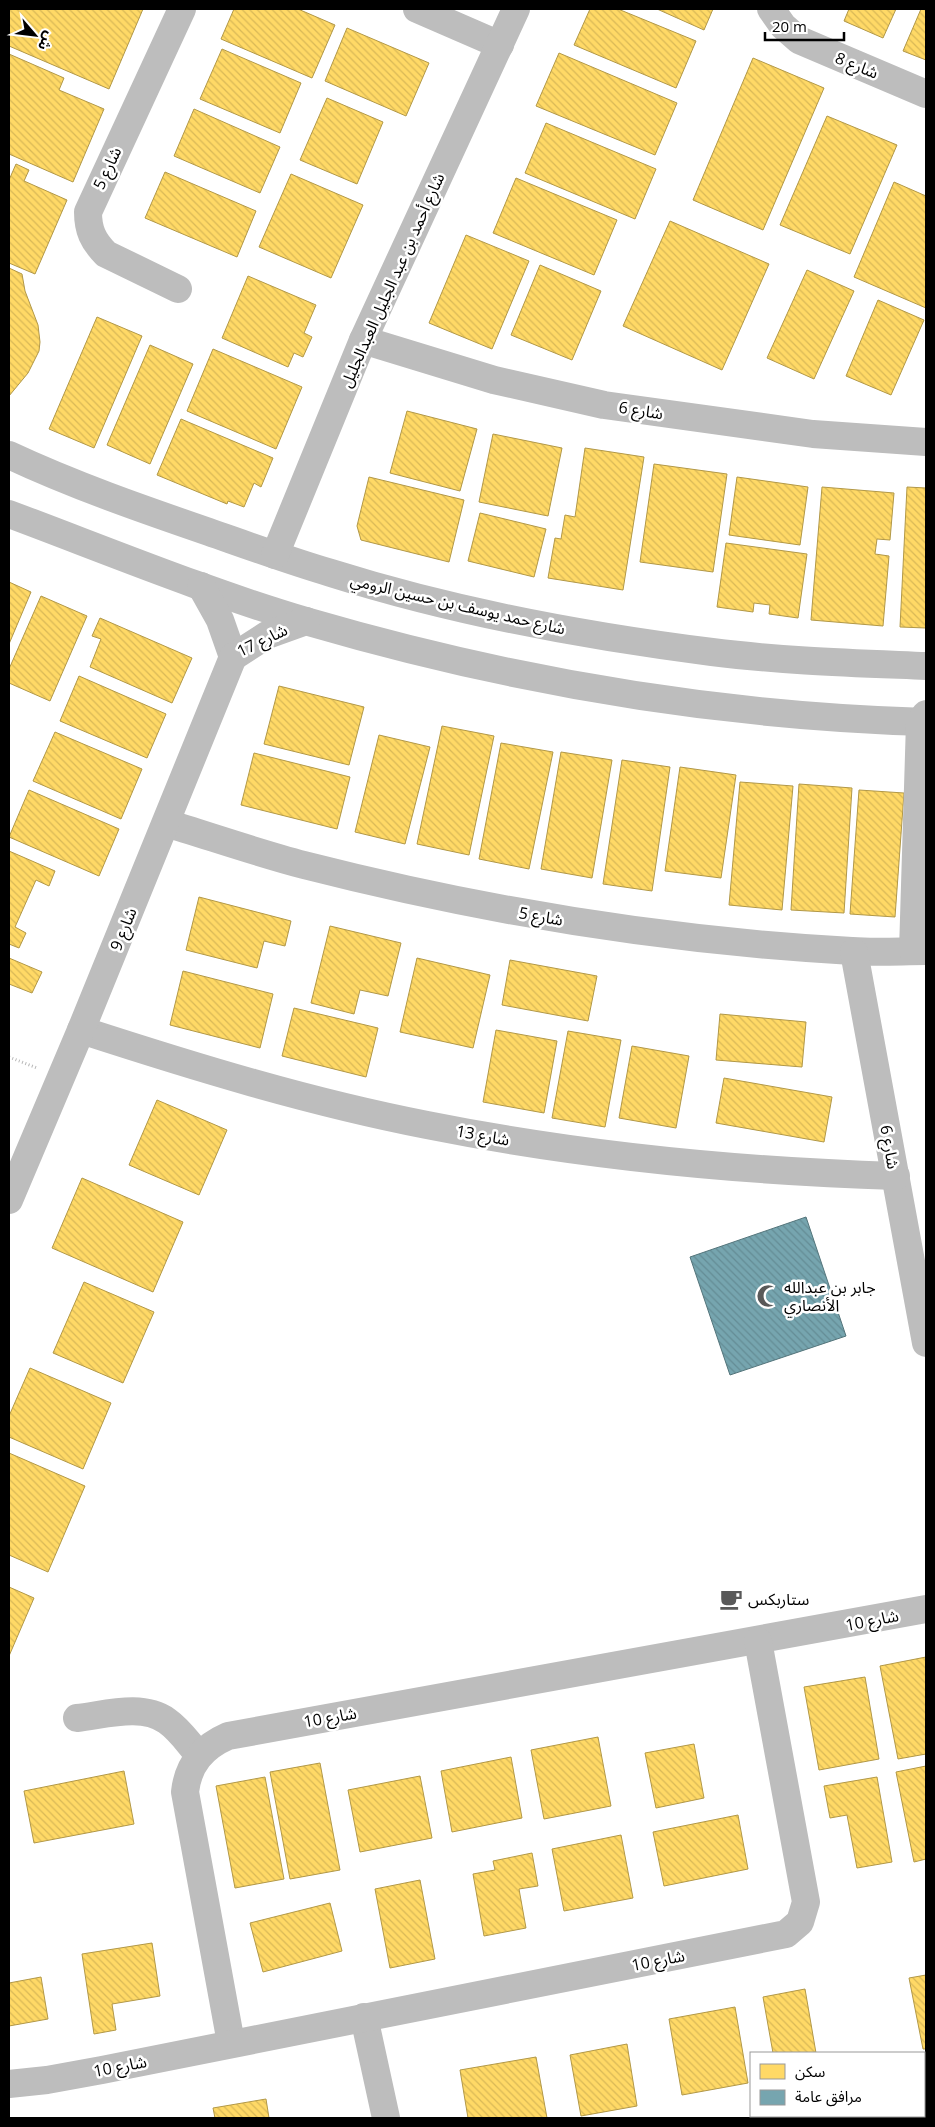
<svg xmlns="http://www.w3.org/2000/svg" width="935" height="2127" font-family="'Open Sans','Noto Sans Arabic',sans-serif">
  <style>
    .homes { fill: url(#homes-back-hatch); stroke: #b29847 }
    .public { fill: url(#public-back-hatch); stroke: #53747a }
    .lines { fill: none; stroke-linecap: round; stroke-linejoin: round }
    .path { stroke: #b8b8b8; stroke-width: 3; stroke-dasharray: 1 2.5; stroke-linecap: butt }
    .minor { stroke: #bdbdbd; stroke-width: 28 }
    .labels { text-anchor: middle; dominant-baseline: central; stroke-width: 5; stroke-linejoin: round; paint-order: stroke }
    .street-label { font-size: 16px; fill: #000; stroke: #fff }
    .poi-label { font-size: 16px; fill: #000; stroke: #fff; text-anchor: start }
  </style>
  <defs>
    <pattern id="homes-back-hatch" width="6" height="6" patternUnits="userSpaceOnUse" patternTransform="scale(1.25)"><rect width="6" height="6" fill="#ffd966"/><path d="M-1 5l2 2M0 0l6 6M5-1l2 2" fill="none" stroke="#d9b857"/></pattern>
    <pattern id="public-back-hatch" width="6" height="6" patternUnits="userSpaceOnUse" patternTransform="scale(1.25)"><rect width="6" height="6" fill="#76a5af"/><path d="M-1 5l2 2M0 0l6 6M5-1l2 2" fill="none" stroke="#648c95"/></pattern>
  </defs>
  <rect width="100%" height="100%" fill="#fff"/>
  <g class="homes">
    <path d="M 9,9 L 143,9 L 109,89 L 9,46 Z"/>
    <path d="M 234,9 L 298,9 L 335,25 L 312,78 L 221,39 Z"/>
    <path d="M 590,9 L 618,9 L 696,41 L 676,88 L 574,45 Z"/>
    <path d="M 657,9 L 713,9 L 704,30 Z"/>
    <path d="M 849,9 L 896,9 L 883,38 L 844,21 Z"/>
    <path d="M 921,9 L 926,9 L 926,60 L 903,51 Z"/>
    <path d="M 347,28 L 429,63 L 406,116 L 325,81 Z"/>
    <path d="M 222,49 L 301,83 L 280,133 L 200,99 Z"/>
    <path d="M 559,53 L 677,103 L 655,155 L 536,106 Z"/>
    <path d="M 9,54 L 64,78 L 59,90 L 104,109 L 73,182 L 9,154 Z"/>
    <path d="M 753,58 L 824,88 L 763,230 L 693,200 Z"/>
    <path d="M 327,98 L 383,122 L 357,184 L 300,160 Z"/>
    <path d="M 194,109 L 280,147 L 260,193 L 174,156 Z"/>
    <path d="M 827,116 L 897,145 L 850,254 L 780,225 Z"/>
    <path d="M 546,123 L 656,169 L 635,219 L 525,173 Z"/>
    <path d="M 16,164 L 29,170 L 24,181 L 67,200 L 35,274 L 9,263 L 9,180 Z"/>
    <path d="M 165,172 L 256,211 L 237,257 L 145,218 Z"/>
    <path d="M 291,174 L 363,205 L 331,278 L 259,247 Z"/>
    <path d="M 516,178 L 617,220 L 594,275 L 493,233 Z"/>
    <path d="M 894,182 L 926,196 L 926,308 L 854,277 Z"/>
    <path d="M 670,221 L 769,264 L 722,370 L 623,326 Z"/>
    <path d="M 466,235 L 529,261 L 492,349 L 429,323 Z"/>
    <path d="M 540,265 L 601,291 L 572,360 L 511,335 Z"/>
    <path d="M 9,268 L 22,274 L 25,291 L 38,325 L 40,342 L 39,351 L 28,373 L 9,396 Z"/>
    <path d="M 807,270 L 854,291 L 814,379 L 767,358 Z"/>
    <path d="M 248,276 L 316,305 L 304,333 L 312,337 L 303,357 L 294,353 L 288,367 L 222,338 Z"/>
    <path d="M 878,300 L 924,320 L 891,395 L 846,376 Z"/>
    <path d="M 97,317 L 142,336 L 94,448 L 49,429 Z"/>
    <path d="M 150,345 L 193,364 L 150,464 L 107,445 Z"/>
    <path d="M 213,349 L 302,387 L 276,449 L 187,411 Z"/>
    <path d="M 407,411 L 477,429 L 460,491 L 390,473 Z"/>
    <path d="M 181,419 L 273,458 L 261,487 L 254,483 L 244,507 L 228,501 L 227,504 L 157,475 Z"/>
    <path d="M 493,434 L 562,448 L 548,516 L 479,502 Z"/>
    <path d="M 585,448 L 644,457 L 623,590 L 548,578 L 555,538 L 561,539 L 565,515 L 575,517 Z"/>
    <path d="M 654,464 L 727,474 L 713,572 L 640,562 Z"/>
    <path d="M 369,477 L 464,500 L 449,562 L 361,540 L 357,526 Z"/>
    <path d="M 737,477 L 808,487 L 800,545 L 729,535 Z"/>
    <path d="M 822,487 L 894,493 L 890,540 L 877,539 L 875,554 L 889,556 L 883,626 L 811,620 Z"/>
    <path d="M 907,487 L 926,488 L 926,628 L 900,627 Z"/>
    <path d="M 480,513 L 546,529 L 534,577 L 468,561 Z"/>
    <path d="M 726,543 L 807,554 L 798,618 L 769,614 L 770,605 L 754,603 L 753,612 L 717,607 Z"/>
    <path d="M 9,582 L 31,592 L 9,644 Z"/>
    <path d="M 41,596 L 87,616 L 50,701 L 9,683 L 9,669 Z"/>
    <path d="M 100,618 L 192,658 L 172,703 L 90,667 L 101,639 L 92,636 Z"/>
    <path d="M 79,676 L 166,714 L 147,758 L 60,721 Z"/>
    <path d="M 279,686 L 364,707 L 349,765 L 264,744 Z"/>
    <path d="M 442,726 L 494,736 L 469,855 L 417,844 Z"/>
    <path d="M 55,732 L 142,769 L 121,819 L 33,781 Z"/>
    <path d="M 379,735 L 430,747 L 405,844 L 355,832 Z"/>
    <path d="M 501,743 L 553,752 L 529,869 L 479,859 Z"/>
    <path d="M 561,752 L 612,760 L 592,878 L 541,869 Z"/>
    <path d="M 254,753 L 350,777 L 337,829 L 241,805 Z"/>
    <path d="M 622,760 L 670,767 L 652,891 L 603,884 Z"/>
    <path d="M 680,767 L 736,775 L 721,878 L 665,871 Z"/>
    <path d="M 740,782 L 793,786 L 782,910 L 729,905 Z"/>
    <path d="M 799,784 L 852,788 L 844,913 L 791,910 Z"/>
    <path d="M 29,790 L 119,829 L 99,876 L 9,837 Z"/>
    <path d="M 859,790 L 904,793 L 895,917 L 850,914 Z"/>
    <path d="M 9,851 L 55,871 L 49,886 L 36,880 L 15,927 L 26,933 L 19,948 L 9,944 Z"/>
    <path d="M 199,897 L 291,921 L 285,946 L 264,941 L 257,968 L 186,950 Z"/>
    <path d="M 330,926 L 401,943 L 388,996 L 360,990 L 354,1014 L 311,1003 Z"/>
    <path d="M 9,958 L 42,972 L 32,993 L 9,984 Z"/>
    <path d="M 417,958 L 490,975 L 473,1048 L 400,1032 Z"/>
    <path d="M 510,960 L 597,976 L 588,1021 L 502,1005 Z"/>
    <path d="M 183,971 L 273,994 L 260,1048 L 170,1025 Z"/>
    <path d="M 294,1008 L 378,1028 L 366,1077 L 282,1056 Z"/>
    <path d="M 720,1014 L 806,1022 L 802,1067 L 716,1060 Z"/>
    <path d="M 496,1030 L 557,1041 L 544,1113 L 483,1102 Z"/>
    <path d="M 568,1031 L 621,1040 L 605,1127 L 552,1118 Z"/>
    <path d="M 632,1046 L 689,1056 L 676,1128 L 619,1118 Z"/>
    <path d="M 724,1078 L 832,1097 L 824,1142 L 716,1123 Z"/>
    <path d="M 157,1100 L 227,1130 L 199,1195 L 129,1165 Z"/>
    <path d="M 82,1178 L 183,1222 L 153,1292 L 52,1248 Z"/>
    <path d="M 84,1282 L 154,1312 L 123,1383 L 53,1353 Z"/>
    <path d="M 30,1368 L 111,1403 L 83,1469 L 9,1437 L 9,1416 Z"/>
    <path d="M 9,1453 L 85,1486 L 48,1572 L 9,1555 Z"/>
    <path d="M 9,1587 L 34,1598 L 9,1656 Z"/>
    <path d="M 926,1657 L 926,1754 L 898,1759 L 880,1666 Z"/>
    <path d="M 865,1677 L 879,1759 L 819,1770 L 804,1687 Z"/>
    <path d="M 598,1737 L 611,1806 L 544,1819 L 531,1750 Z"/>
    <path d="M 694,1744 L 704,1798 L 656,1808 L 645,1753 Z"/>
    <path d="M 511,1757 L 522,1818 L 452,1832 L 441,1771 Z"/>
    <path d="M 320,1763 L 340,1870 L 290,1879 L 270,1772 Z"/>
    <path d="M 926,1766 L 926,1859 L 914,1862 L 896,1772 Z"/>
    <path d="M 124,1771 L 134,1824 L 34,1843 L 24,1791 Z"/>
    <path d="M 420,1776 L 432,1838 L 360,1852 L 348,1790 Z"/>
    <path d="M 265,1777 L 284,1879 L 235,1888 L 216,1786 Z"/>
    <path d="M 877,1777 L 892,1862 L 857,1868 L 847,1815 L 830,1818 L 824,1786 Z"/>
    <path d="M 738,1815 L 748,1869 L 664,1886 L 653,1832 Z"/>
    <path d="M 621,1835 L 633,1898 L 564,1911 L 552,1849 Z"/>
    <path d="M 532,1853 L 538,1886 L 519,1889 L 526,1928 L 484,1936 L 473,1874 L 495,1870 L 493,1861 Z"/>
    <path d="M 420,1880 L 435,1959 L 390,1968 L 375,1889 Z"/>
    <path d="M 330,1903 L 342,1951 L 263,1972 L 250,1923 Z"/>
    <path d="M 152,1943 L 160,1996 L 112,2004 L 116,2030 L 94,2034 L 82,1954 Z"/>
    <path d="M 926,1975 L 926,2049 L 923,2049 L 909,1978 Z"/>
    <path d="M 41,1977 L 48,2019 L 9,2026 L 9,1983 Z"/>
    <path d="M 805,1989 L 816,2053 L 773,2053 L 763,1997 Z"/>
    <path d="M 735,2007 L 748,2083 L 682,2095 L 669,2019 Z"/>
    <path d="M 627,2044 L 637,2106 L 581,2116 L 570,2055 Z"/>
    <path d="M 536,2057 L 547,2118 L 468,2118 L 460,2070 Z"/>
    <path d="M 924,2078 L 926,2078 L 926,2118 L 904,2118 L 924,2116 Z"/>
    <path d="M 266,2099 L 269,2118 L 215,2118 L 213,2108 Z"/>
    <path d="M 788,2116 L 845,2116 L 846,2118 L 776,2118 Z"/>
  </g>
  <path class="public" d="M 806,1217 L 846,1336 L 730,1375 L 690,1257 Z"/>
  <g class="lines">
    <path class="path" d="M 9,1057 L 37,1068"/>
    <g class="minor">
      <path d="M 417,9 L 500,45"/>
      <path d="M 771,9 L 783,26 L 799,40 L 926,94"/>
      <path d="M 178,289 L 106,254 C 93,241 88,230 88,212 L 182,9"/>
      <path d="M 363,340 L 494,380 L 604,405 L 813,434 L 926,442"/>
      <path d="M 9,455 C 73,485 142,509 209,532 C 249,546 290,561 331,573 C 455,612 584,636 712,652 C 783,661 855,663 926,666"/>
      <path d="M 9,514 C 108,551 207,592 309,622 C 508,680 718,716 926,722"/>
      <path d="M 275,555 L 363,340 L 516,9"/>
      <path d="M 201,586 L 220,620 L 233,657"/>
      <path d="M 233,657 L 267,635 L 306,621"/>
      <path d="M 166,823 C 212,837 258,853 304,865 C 484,911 667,941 852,951 C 877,953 902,951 926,951"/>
      <path d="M 913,951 L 920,722 L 926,714"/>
      <path d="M 854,952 L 926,1343"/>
      <path d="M 81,1030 C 195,1067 309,1102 427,1125 C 582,1156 738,1171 896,1176"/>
      <path d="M 9,1200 L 81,1030 L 233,657"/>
      <path d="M 77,1718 C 105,1715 142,1703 167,1721 C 180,1730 189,1744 199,1755"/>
      <path d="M 364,2017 L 386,2118"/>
      <path d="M 231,2043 L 185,1792 C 188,1764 203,1747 228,1736 L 926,1609"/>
      <path d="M 9,2084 L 47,2080 L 102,2070 L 786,1934 L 800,1922 L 806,1902 L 758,1641"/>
    </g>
  </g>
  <defs>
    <symbol id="mosque-bare" viewBox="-9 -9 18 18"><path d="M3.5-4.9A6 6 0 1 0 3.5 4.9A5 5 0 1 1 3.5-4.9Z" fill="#595959" stroke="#fff" stroke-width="2.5" paint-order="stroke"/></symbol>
    <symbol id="cafe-bare" viewBox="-9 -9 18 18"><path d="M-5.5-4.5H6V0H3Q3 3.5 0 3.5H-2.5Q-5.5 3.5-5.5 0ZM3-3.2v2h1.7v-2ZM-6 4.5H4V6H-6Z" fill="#595959" stroke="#fff" stroke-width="2.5" paint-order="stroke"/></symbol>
  </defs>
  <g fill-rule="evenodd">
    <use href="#mosque-bare" x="752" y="1280" width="32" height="32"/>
    <use href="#cafe-bare" x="715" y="1583" width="32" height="32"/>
  </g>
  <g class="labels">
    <g class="street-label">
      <text transform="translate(857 65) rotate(22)">شارع 8</text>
      <text transform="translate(107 168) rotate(-65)">شارع 5</text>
      <text transform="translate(392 280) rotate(-66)">شارع أحمد بن عبد الجليل العبدالجليل</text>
      <text transform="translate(641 410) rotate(9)">شارع 6</text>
      <text transform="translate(458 604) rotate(13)">شارع حمد يوسف بن حسين الرومي</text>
      <text transform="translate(262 640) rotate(-26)">شارع 17</text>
      <text transform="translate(541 916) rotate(10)">شارع 5</text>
      <text transform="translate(123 929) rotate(-68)">شارع 9</text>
      <text transform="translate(483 1135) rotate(10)">شارع 13</text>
      <text transform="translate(890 1147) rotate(80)">شارع 6</text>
      <text transform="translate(872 1620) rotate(-11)">شارع 10</text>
      <text transform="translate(330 1717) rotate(-10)">شارع 10</text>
      <text transform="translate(658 1960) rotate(-11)">شارع 10</text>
      <text transform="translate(120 2066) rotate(-11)">شارع 10</text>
    </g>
    <g class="poi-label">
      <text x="784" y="1287">جابر بن عبدالله<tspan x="784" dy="18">الأنصاري</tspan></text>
      <text x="748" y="1599">ستاربكس</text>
    </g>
  </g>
  <rect width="935" height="2127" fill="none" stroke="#000000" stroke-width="20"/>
  <rect x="750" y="2052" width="175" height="65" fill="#ffffff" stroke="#999999"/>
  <rect x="760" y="2064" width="25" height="15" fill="#ffd966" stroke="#999999"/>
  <text x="795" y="2077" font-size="15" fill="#000000">سكن</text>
  <rect x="760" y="2090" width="25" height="15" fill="#76a5af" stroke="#999999"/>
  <text x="795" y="2102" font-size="15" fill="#000000">مرافق عامة</text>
  <g transform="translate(35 35) rotate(118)" stroke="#ffffff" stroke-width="4" paint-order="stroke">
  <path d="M0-4L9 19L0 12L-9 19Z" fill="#000000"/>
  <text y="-8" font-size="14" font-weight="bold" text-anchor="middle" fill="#000000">ش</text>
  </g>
  <path d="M765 32v8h79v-8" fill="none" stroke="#000000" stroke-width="2.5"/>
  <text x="772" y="32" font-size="15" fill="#000000" stroke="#ffffff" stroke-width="4" paint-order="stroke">20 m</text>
</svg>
